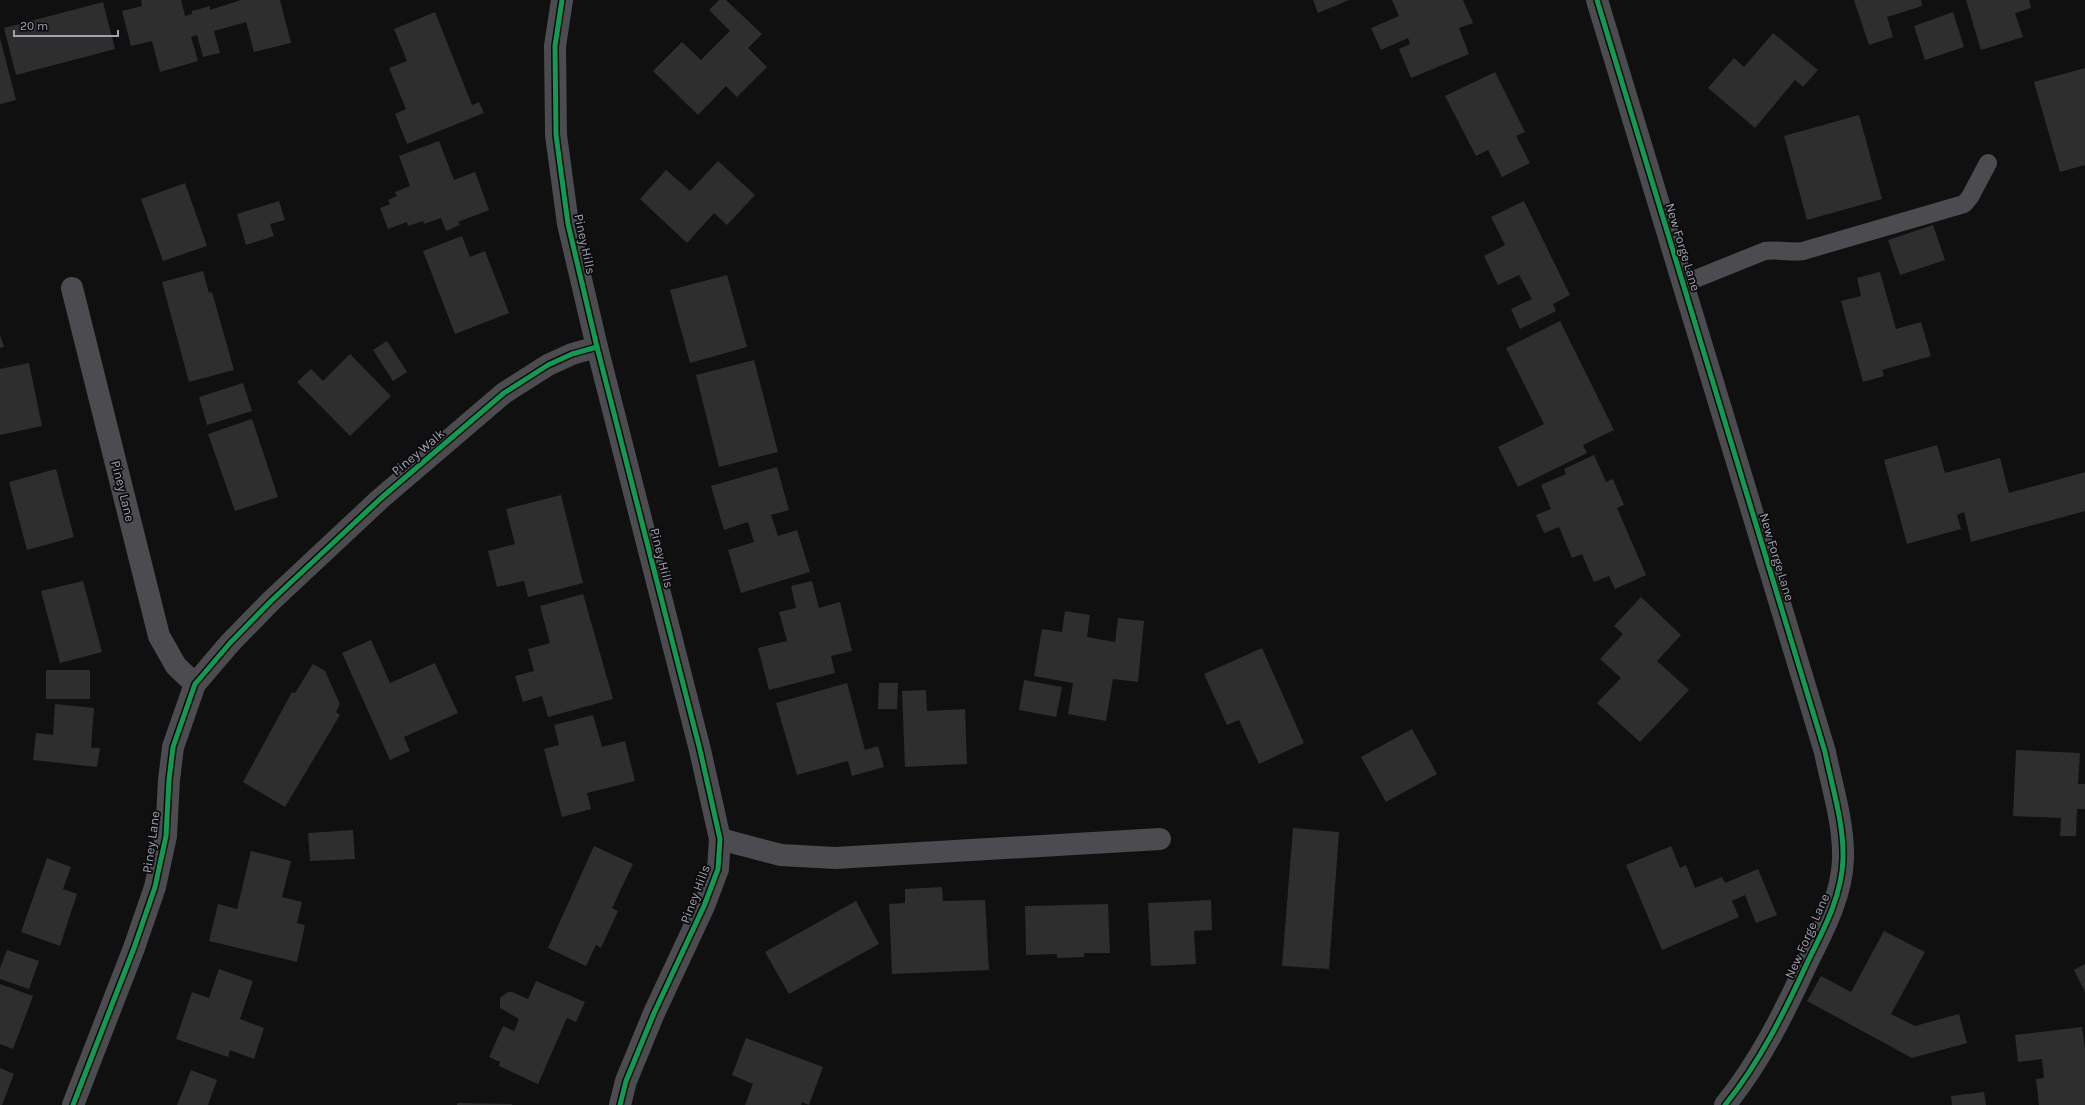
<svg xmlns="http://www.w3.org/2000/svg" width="2085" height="1105" font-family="Karla,sans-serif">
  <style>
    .building { fill: #2e2e2f }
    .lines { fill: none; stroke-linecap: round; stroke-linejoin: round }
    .service { stroke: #4b4b50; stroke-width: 18 }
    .minor { stroke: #4b4b50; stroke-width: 22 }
    .cycleway-casing { stroke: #0b0a0c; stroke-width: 8 }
    .cycleway { stroke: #139951; stroke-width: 5 }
    .labels { text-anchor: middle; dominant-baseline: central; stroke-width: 3.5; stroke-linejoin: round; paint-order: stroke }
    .street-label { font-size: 13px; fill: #a1a1b1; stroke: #0b0a0c }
  </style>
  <rect width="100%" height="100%" fill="#101010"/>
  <g class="building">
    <path d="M 141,0 L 181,0 L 185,16 L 192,14 L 192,11 L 210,6 L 210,10 L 241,0 L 280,0 L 291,43 L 254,52 L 246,22 L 214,31 L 220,53 L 203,57 L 197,35 L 191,37 L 198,61 L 160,72 L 152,41 L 131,46 L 122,11 L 142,6 Z"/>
    <path d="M 719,0 L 726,0 L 762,34 L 748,48 L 767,67 L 737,97 L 726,86 L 698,115 L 653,71 L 682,42 L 701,60 L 730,31 L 709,10 Z"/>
    <path d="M 1313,0 L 1349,0 L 1318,13 Z"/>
    <path d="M 1392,0 L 1463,0 L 1473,23 L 1459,28 L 1469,54 L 1411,78 L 1399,49 L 1410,44 L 1408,38 L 1381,50 L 1371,28 L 1399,16 Z"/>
    <path d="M 1854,0 L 1921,0 L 1922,6 L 1887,17 L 1893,37 L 1869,45 Z"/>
    <path d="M 1966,0 L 2029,0 L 2031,8 L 2015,13 L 2023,37 L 1981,50 Z"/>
    <path d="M 103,2 L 115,49 L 16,75 L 4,28 Z"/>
    <path d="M 435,12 L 472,105 L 479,102 L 484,113 L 407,144 L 395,114 L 406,109 L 389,68 L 407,61 L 394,29 Z"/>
    <path d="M 1953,12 L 1964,47 L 1925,60 L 1914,26 Z"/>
    <path d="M 1773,33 L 1818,70 L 1803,87 L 1795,80 L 1755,128 L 1708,88 L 1734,58 L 1744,67 Z"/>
    <path d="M 0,38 L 16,100 L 0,104 Z"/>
    <path d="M 2085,68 L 2085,165 L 2060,172 L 2034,82 Z"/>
    <path d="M 1495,72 L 1525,132 L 1516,136 L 1530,163 L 1502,177 L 1488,150 L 1476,156 L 1445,96 Z"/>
    <path d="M 1859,115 L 1882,199 L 1807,220 L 1784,136 Z"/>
    <path d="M 439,141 L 454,180 L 475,172 L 489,210 L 458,222 L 460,225 L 446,231 L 441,218 L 424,224 L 423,221 L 408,226 L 407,222 L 388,229 L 380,208 L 390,204 L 388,200 L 397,196 L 395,192 L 410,186 L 399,156 Z"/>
    <path d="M 718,161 L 755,195 L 727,225 L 714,213 L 687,243 L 640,199 L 666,170 L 690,191 Z"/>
    <path d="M 185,183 L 207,246 L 163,261 L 141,199 Z"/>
    <path d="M 279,201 L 285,220 L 270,224 L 274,236 L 246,245 L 237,214 Z"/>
    <path d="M 1524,201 L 1570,295 L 1553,304 L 1556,311 L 1520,329 L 1511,309 L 1532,299 L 1519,275 L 1498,285 L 1484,256 L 1505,245 L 1491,217 Z"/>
    <path d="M 1933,225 L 1945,260 L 1900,275 L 1888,240 Z"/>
    <path d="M 462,236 L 470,257 L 485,251 L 509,313 L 455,334 L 423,251 Z"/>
    <path d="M 203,271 L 209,293 L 212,292 L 234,370 L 189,382 L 162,282 Z"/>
    <path d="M 1880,272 L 1896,329 L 1921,322 L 1931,356 L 1882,370 L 1884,376 L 1863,382 L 1841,301 L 1861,296 L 1857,278 Z"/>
    <path d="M 727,275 L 747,347 L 690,363 L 670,290 Z"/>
    <path d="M 1560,321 L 1614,430 L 1583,445 L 1587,453 L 1518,487 L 1498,447 L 1544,424 L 1506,348 Z"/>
    <path d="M 0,335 L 4,347 L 0,348 Z"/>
    <path d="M 387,341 L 407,372 L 393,381 L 373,350 Z"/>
    <path d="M 350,354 L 391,396 L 350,436 L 297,382 L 311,369 L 323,381 Z"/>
    <path d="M 754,360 L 778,452 L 719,467 L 696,375 Z"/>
    <path d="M 29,363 L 42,426 L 0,435 L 0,369 Z"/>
    <path d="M 243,383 L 252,411 L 207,425 L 199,397 Z"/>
    <path d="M 252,419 L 278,497 L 235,511 L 208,434 Z"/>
    <path d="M 1937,445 L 1945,473 L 2000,458 L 2009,493 L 2085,472 L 2085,511 L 1971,542 L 1964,512 L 1957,515 L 1961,529 L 1907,544 L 1884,460 Z"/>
    <path d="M 1594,455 L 1606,482 L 1613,479 L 1624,505 L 1617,508 L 1646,575 L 1615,589 L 1609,576 L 1594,582 L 1582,554 L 1572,558 L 1559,527 L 1544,533 L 1536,515 L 1551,509 L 1541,485 L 1566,474 L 1564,469 Z"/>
    <path d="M 777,467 L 789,510 L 771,515 L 778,536 L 797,530 L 810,572 L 741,593 L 728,550 L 754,542 L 748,522 L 724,530 L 711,486 Z"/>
    <path d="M 56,469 L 74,537 L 27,550 L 9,482 Z"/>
    <path d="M 561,495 L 583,583 L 528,597 L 524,581 L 497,587 L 488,551 L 515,544 L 506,509 Z"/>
    <path d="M 83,581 L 102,652 L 60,663 L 41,591 Z"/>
    <path d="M 812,581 L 819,608 L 840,602 L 852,651 L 831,656 L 835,673 L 769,690 L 758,648 L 787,641 L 779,612 L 796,608 L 791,586 Z"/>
    <path d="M 583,594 L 613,699 L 548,717 L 542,696 L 523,702 L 515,676 L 534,671 L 528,649 L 550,643 L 540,606 Z"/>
    <path d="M 1641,597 L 1681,635 L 1657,661 L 1689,690 L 1640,742 L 1597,703 L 1621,678 L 1600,659 L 1623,634 L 1614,626 Z"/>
    <path d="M 1065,611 L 1090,615 L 1087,637 L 1115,642 L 1118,618 L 1144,621 L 1138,682 L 1113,679 L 1106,721 L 1068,714 L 1073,683 L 1034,676 L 1042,629 L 1062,632 Z"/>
    <path d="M 371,640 L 390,683 L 435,663 L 458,713 L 404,737 L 410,751 L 390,760 L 342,653 Z"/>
    <path d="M 1262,648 L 1304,743 L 1259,764 L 1239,720 L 1227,725 L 1204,674 Z"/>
    <path d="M 313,664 L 325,671 L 340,704 L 336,712 L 340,715 L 285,807 L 243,782 L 292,692 L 295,693 Z"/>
    <rect x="46" y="670" width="44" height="29"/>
    <path d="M 1024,680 L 1062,687 L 1056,717 L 1019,710 Z"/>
    <path d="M 847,683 L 865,750 L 878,746 L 884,767 L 852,776 L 848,761 L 797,775 L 776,703 Z"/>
    <path d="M 879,683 L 898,683 L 897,709 L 878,709 Z"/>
    <path d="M 926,690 L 927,711 L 965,709 L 967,764 L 905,767 L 902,691 Z"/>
    <path d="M 55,704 L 94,708 L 91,748 L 100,748 L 97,767 L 33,760 L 36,733 L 53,735 Z"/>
    <path d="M 593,715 L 602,747 L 625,741 L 635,781 L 587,793 L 591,809 L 562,817 L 544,749 L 559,745 L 554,725 Z"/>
    <path d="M 1412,729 L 1437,774 L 1386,802 L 1361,757 Z"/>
    <path d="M 2016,750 L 2080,753 L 2078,784 L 2085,784 L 2085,809 L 2077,809 L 2076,836 L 2060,836 L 2061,818 L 2013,816 Z"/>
    <path d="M 1293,828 L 1339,832 L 1329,969 L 1282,966 Z"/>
    <path d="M 353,830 L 355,859 L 310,861 L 308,833 Z"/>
    <path d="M 594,846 L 633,864 L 612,908 L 618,911 L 601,948 L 596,945 L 586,966 L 548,948 Z"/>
    <path d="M 1671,846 L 1680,868 L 1686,865 L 1695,888 L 1722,877 L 1725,883 L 1758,869 L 1777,915 L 1756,923 L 1745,895 L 1732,901 L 1739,917 L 1662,950 L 1626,865 Z"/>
    <path d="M 251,851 L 291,861 L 282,897 L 302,902 L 297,923 L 305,925 L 297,962 L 209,941 L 218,904 L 237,909 Z"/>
    <path d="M 47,858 L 71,867 L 63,889 L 77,894 L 60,946 L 21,932 Z"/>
    <path d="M 942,887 L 943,901 L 985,900 L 989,970 L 892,974 L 889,904 L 905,903 L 905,889 Z"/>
    <path d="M 1211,900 L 1212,930 L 1194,931 L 1196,964 L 1151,966 L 1148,903 Z"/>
    <path d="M 856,901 L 879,944 L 789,994 L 765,952 Z"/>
    <path d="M 1108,904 L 1110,953 L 1084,953 L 1084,957 L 1057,958 L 1057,954 L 1026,955 L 1025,906 Z"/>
    <path d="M 1884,931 L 1925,952 L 1891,1014 L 1915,1026 L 1959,1014 L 1967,1043 L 1912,1058 L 1807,1001 L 1821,976 L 1851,992 Z"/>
    <path d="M 7,950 L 39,961 L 29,989 L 0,979 L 0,968 Z"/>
    <path d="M 2085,964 L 2085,992 L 2074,970 Z"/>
    <path d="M 219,969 L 253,981 L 240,1019 L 264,1028 L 254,1059 L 230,1050 L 228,1057 L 176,1039 L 192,992 L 209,998 Z"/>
    <path d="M 536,981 L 585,1002 L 576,1022 L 567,1018 L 538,1084 L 499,1066 L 500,1062 L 489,1057 L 503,1026 L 514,1031 L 519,1019 L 500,1008 L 500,998 L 508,992 L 512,992 L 528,999 Z"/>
    <path d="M 0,984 L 33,996 L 13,1049 L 0,1044 Z"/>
    <path d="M 2082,1027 L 2085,1049 L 2085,1105 L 2039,1105 L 2036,1079 L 2044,1078 L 2042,1059 L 2018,1062 L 2015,1035 Z"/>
    <path d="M 746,1038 L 823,1067 L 809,1105 L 802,1102 L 801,1105 L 745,1105 L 753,1084 L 732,1075 Z"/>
    <path d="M 0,1068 L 14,1074 L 2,1105 L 0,1105 Z"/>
    <path d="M 191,1070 L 217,1080 L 208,1105 L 177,1105 Z"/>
    <path d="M 1984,1092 L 1986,1105 L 1952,1105 L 1951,1096 Z"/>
    <path d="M 457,1103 L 512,1104 L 512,1105 L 457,1105 Z"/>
  </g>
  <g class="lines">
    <path class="service" d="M 1683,284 L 1765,251 C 1778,249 1790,253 1803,251 L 1964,204 L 1970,197 L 1988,163"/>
    <g class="minor">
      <path d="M 562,0 L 555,46 L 556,135 L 568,224 L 597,347 L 700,750 L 720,839 L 718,869 L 704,906 L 654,1013 L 626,1081 L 620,1105"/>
      <path d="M 1597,0 L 1825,752 C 1832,787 1844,823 1843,859 C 1842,895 1824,929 1808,961 C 1785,1011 1760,1062 1725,1105"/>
      <path d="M 72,288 L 159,636 L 176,666 L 195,684"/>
      <path d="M 720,839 L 781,855 L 835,858 L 1160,839"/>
      <path d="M 73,1105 L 134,948 L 155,887 L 166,836 L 169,780 L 173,747 L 195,684 L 230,643 L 271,601 L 380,499 L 504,393 L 548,365 L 572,354 L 597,347"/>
    </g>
    <defs>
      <g id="cycleway">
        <path d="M 562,0 L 555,46 L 556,135 L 568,224 L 597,347 L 700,750 L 720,839 L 718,869 L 704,906 L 654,1013 L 626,1081 L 620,1105"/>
        <path d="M 1597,0 L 1825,752 C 1832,787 1844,823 1843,859 C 1842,895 1824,929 1808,961 C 1785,1011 1760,1062 1725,1105"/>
        <path d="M 73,1105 L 134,948 L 155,887 L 166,836 L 169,780 L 173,747 L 195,684 L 230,643 L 271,601 L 380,499 L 504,393 L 548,365 L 572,354 L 597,347"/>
      </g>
    </defs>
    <use href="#cycleway" class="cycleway-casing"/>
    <use href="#cycleway" class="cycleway"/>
  </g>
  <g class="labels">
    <g class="street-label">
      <text transform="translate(585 244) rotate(78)">Piney Hills</text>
      <text transform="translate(1683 247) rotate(73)">New Forge Lane</text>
      <text transform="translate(418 452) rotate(-40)">Piney Walk</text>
      <text transform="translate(123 491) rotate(76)">Piney Lane</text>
      <text transform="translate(1777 557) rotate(73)">New Forge Lane</text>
      <text transform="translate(662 558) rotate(76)">Piney Hills</text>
      <text transform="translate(151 842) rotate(-82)">Piney Lane</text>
      <text transform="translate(695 894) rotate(-69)">Piney Hills</text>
      <text transform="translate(1807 936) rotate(-66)">New Forge Lane</text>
    </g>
  </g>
  <path d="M14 30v6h104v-6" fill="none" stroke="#a1a1b1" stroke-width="2"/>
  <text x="20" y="30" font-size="12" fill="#a1a1b1" stroke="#0b0a0c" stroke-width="3" paint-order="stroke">20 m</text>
</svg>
